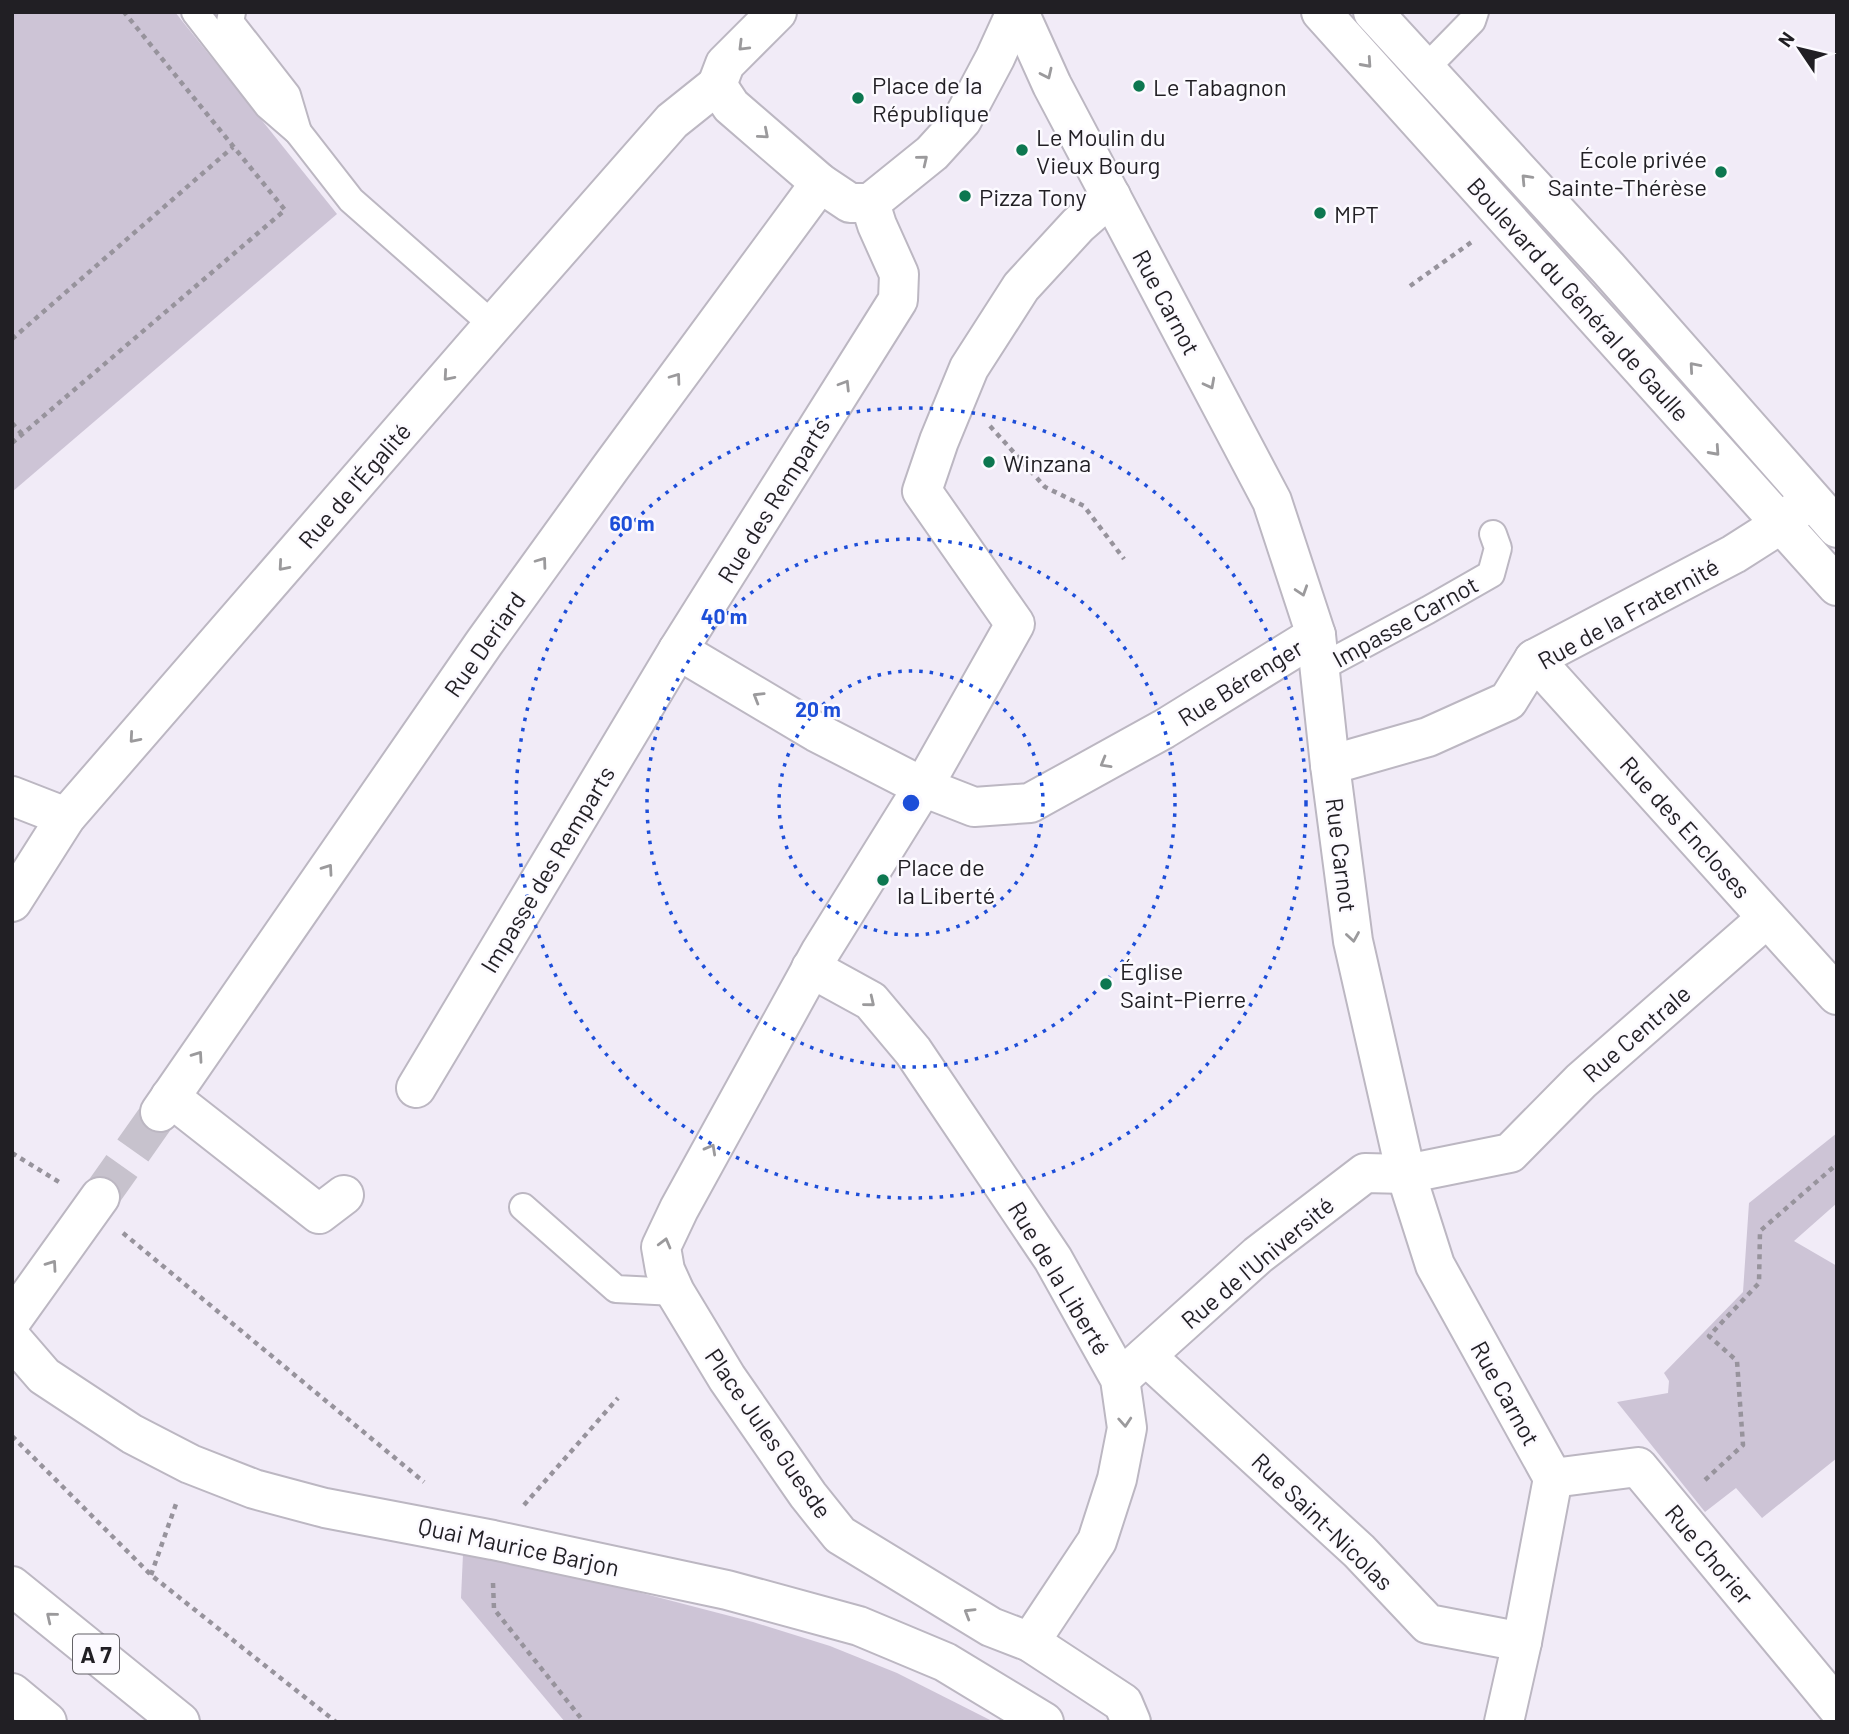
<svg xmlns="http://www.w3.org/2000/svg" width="1849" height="1734" font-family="Barlow,sans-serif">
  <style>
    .green { fill: #cdc4d6 }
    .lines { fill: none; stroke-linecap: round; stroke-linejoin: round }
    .street-tunnel { stroke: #c7c2cd; stroke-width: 38; stroke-dasharray: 38 19; stroke-linecap: butt }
    .lane-casing { stroke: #bcb7c2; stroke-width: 30 }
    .street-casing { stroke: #bcb7c2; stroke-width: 42 }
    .secondary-casing { stroke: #bcb7c2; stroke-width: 42 }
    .highway-casing { stroke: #bcb7c2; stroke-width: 42 }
    .path { stroke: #97939c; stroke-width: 4.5; stroke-dasharray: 5 5; stroke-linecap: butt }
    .lane { stroke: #fff; stroke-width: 26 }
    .street { stroke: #fff; stroke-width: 38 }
    .secondary { stroke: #fff; stroke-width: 38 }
    .highway { stroke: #fff; stroke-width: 38 }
    .oneway { stroke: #9b9a9c }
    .ring { fill: none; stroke: #1d4ed8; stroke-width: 3.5; stroke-dasharray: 3.5 7 }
    .poi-dot { fill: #0d7750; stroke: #fcfaff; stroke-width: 2.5 }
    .labels { text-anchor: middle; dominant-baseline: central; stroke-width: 5; stroke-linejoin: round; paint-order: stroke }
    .shield { fill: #fcfaff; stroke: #636166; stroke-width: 2 }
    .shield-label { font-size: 23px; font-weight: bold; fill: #211f24 }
    .poi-label { font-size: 24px; fill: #211f24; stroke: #fcfaff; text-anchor: start }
    .street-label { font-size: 24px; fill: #211f24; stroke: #fcfaff }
    .centre { fill: #1d4ed8; stroke: #fcfaff; stroke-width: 3.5 }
    .ring-label { font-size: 21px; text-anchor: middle; font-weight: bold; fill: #1d4ed8; stroke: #fcfaff; stroke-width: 5; stroke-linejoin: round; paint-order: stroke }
  </style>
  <rect width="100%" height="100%" fill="#f1ebf7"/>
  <g class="green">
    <path d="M 12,12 L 175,12 L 337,214 L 12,492 Z"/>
    <path d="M 1837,1133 L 1837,1203 L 1794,1241 L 1837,1266 L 1837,1458 L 1762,1518 L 1736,1488 L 1705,1512 L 1617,1402 L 1668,1393 L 1669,1381 L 1664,1373 L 1743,1292 L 1749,1203 Z"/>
    <path d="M 463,1554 L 526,1563 L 753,1622 L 830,1646 L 897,1673 L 994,1722 L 565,1722 L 461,1598 Z"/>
  </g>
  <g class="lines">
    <path class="street-tunnel" d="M 100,1197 L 160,1112"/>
    <defs>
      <g id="lane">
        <path d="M 195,12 L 268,106 L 298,132 L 351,200 L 493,325"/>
        <path d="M 232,12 L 230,22 L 287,95 L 298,132"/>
        <path d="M 1425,69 L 1472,21 L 1475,12"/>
        <path d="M 1320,668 L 1428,610 L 1491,574 L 1498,548 L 1493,534"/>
        <path d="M 523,1207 L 616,1289 L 675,1292"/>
      </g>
      <g id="street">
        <path d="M 1019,12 L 1052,85 L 1272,501 L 1316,635 L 1330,765 L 1353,941 L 1406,1174 L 1435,1265 L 1553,1478 L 1522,1642 L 1504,1722"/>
        <path d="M 717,85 L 731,106 L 820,183 L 850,203 L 870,203 L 932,153 L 962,120 L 995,58 L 1016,12"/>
        <path d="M 717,85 L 725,64 L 777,12"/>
        <path d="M 1111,196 L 1078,225 L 1021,287 L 969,368 L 939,441 L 922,491 L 1015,624 L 923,787 L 821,951 L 679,1209 L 661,1247 L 665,1270 L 675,1292 L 727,1378 L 808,1495 L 840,1535 L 991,1627 L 1030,1642 L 1123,1703 L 1131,1722"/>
        <path d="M 678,650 L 816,732 L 923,787 L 974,807 L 1030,803 L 1164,729 L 1316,635"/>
        <path d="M 1534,659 L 1837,995"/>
        <path d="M 1330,765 L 1428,737 L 1508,701 L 1534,659 L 1734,554 L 1781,524 L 1806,502"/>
        <path d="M 12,796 L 66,817"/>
        <path d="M 12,902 L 66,817 L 493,325 L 672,121 L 717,85"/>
        <path d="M 811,968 L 871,1001 L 913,1051 L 1053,1259 L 1120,1379 L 1127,1428 L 1117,1479 L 1097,1541 L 1030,1642"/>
        <path d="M 416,1088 L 678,650 L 898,300 L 899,274 L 877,225 L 870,203"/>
        <path d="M 170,1097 L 319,1214 L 344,1195"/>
        <path d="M 160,1112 L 484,643 L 611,467 L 820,183"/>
        <path d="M 12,1320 L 100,1197"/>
        <path d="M 1146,1356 L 1359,1551 L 1428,1624 L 1522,1642"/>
        <path d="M 1120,1379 L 1258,1255 L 1365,1173 L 1406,1174 L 1510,1153 L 1581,1081 L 1767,918"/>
        <path d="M 1553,1478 L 1638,1467 L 1837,1707"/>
      </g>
      <g id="secondary">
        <path d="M 1321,12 L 1837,586"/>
        <path d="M 1373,12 L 1608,268 L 1837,528"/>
        <path d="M 12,1339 L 44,1376 L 132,1434 L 190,1464 L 254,1489 L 325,1508 L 493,1540 L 727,1590 L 859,1626 L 945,1662 L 1044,1722"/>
      </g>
      <g id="highway">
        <path d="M 12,1586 L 180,1722"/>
        <path d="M 12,1693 L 47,1722"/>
      </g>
    </defs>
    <use href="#lane" class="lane-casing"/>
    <use href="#street" class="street-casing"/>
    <use href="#secondary" class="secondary-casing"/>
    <use href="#highway" class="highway-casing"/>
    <g class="path">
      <path d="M 1410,286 L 1473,241"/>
      <path d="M 12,339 L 233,147"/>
      <path d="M 12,423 L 22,434"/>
      <path d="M 990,426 L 1045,487 L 1084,506 L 1124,559"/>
      <path d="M 12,443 L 285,210 L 124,12"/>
      <path d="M 12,1153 L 59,1182"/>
      <path d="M 123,1233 L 424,1482"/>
      <path d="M 12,1436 L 151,1575 L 336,1722"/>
      <path d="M 1705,1480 L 1743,1445 L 1737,1361 L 1709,1336 L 1759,1283 L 1760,1231 L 1837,1164"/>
      <path d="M 524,1505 L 618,1398"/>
      <path d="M 151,1575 L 176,1504"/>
      <path d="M 493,1583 L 494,1609 L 584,1722"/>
    </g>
    <use href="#lane" class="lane"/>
    <use href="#street" class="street"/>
    <use href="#secondary" class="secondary"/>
    <use href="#highway" class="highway"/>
  </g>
  <defs><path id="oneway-chevron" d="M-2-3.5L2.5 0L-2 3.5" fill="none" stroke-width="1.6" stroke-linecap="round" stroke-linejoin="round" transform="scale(1.75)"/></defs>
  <g class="oneway">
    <use href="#oneway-chevron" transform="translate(743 46) rotate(135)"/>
    <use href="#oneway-chevron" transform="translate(1367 63) rotate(48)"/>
    <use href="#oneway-chevron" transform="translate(1047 74) rotate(65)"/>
    <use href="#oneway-chevron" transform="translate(764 134) rotate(41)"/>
    <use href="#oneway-chevron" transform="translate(923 160) rotate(-39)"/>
    <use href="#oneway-chevron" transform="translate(1526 179) rotate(-133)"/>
    <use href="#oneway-chevron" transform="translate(1694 367) rotate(-131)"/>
    <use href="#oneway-chevron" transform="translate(448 376) rotate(131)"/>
    <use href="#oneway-chevron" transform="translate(676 378) rotate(-54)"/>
    <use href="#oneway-chevron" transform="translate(1210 384) rotate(62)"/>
    <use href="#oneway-chevron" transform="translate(845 385) rotate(-58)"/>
    <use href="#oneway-chevron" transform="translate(1715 451) rotate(48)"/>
    <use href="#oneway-chevron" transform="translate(542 562) rotate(-54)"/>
    <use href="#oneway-chevron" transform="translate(283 566) rotate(131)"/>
    <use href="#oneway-chevron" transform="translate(1302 591) rotate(72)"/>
    <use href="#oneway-chevron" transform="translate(758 697) rotate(-149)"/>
    <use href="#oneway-chevron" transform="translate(134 738) rotate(131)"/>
    <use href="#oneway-chevron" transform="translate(1105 763) rotate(150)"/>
    <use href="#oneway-chevron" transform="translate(328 869) rotate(-55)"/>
    <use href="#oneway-chevron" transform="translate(1353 937) rotate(81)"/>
    <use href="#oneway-chevron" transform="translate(870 1002) rotate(39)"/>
    <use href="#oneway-chevron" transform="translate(198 1056) rotate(-55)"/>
    <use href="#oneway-chevron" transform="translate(711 1149) rotate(-61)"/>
    <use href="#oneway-chevron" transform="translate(665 1243) rotate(-75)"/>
    <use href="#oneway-chevron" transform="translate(52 1265) rotate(-55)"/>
    <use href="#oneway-chevron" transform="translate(1125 1422) rotate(86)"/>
    <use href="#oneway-chevron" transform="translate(969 1613) rotate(-149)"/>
    <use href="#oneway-chevron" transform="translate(51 1617) rotate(-141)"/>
  </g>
  <g class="ring">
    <circle cx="911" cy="803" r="132"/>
    <circle cx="911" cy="803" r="264"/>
    <circle cx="911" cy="803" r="395"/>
  </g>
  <g class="poi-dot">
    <circle cx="1139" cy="86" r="7"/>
    <circle cx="858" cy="98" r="7"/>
    <circle cx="1022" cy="150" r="7"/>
    <circle cx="1721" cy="172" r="7"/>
    <circle cx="965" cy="196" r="7"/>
    <circle cx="1320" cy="213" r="7"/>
    <circle cx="989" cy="462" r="7"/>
    <circle cx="883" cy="880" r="7"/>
    <circle cx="1106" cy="984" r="7"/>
  </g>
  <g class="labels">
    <rect class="shield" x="73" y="1634.5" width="46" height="39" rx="5"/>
    <g class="shield-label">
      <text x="96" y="1654">A 7</text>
    </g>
    <g class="poi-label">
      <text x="872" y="84">Place de la<tspan x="872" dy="28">République</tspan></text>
      <text x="1153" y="86">Le Tabagnon</text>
      <text x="1036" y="136">Le Moulin du<tspan x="1036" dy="28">Vieux Bourg</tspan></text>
      <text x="1707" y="158" text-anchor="end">École privée<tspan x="1707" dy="28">Sainte-Thérèse</tspan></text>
      <text x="979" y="196">Pizza Tony</text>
      <text x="1334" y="213">MPT</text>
      <text x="1003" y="462">Winzana</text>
      <text x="897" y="866">Place de<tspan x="897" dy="28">la Liberté</tspan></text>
      <text x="1120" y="970">Église<tspan x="1120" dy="28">Saint-Pierre</tspan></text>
    </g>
    <g class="street-label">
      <text transform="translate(1579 299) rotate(48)">Boulevard du Général de Gaulle</text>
      <text transform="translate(1167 302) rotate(62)">Rue Carnot</text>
      <text transform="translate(354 485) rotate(-49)">Rue de l'Égalité</text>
      <text transform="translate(773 500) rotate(-58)">Rue des Remparts</text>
      <text transform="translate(1628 613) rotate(-29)">Rue de la Fraternité</text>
      <text transform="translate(1405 621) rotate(-29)">Impasse Carnot</text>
      <text transform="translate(484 644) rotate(-55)">Rue Deriard</text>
      <text transform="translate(1240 682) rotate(-32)">Rue Bérenger</text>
      <text transform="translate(1686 827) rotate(48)">Rue des Encloses</text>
      <text transform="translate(1342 855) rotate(83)">Rue Carnot</text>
      <text transform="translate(547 869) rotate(-59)">Impasse des Remparts</text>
      <text transform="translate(1636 1033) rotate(-41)">Rue Centrale</text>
      <text transform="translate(1257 1262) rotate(-40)">Rue de l'Université</text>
      <text transform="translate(1060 1278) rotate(59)">Rue de la Liberté</text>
      <text transform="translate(1506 1393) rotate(61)">Rue Carnot</text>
      <text transform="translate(769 1433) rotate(55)">Place Jules Guesde</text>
      <text transform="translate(1323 1521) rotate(44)">Rue Saint-Nicolas</text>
      <text transform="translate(519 1546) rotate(12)">Quai Maurice Barjon</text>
      <text transform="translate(1710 1554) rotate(50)">Rue Chorier</text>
    </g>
  </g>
  <circle cx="911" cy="803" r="10" class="centre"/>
  <g class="ring-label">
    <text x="632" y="531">60 m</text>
    <text x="724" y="624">40 m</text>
    <text x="818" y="717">20 m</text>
  </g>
  <rect width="1849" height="1734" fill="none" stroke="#211f24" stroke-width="28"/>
  <g transform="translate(1800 49) rotate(305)" stroke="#fcfaff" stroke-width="5" paint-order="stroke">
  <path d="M0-5L12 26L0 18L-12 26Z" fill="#211f24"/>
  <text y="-10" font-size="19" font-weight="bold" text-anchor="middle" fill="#211f24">N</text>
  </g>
</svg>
